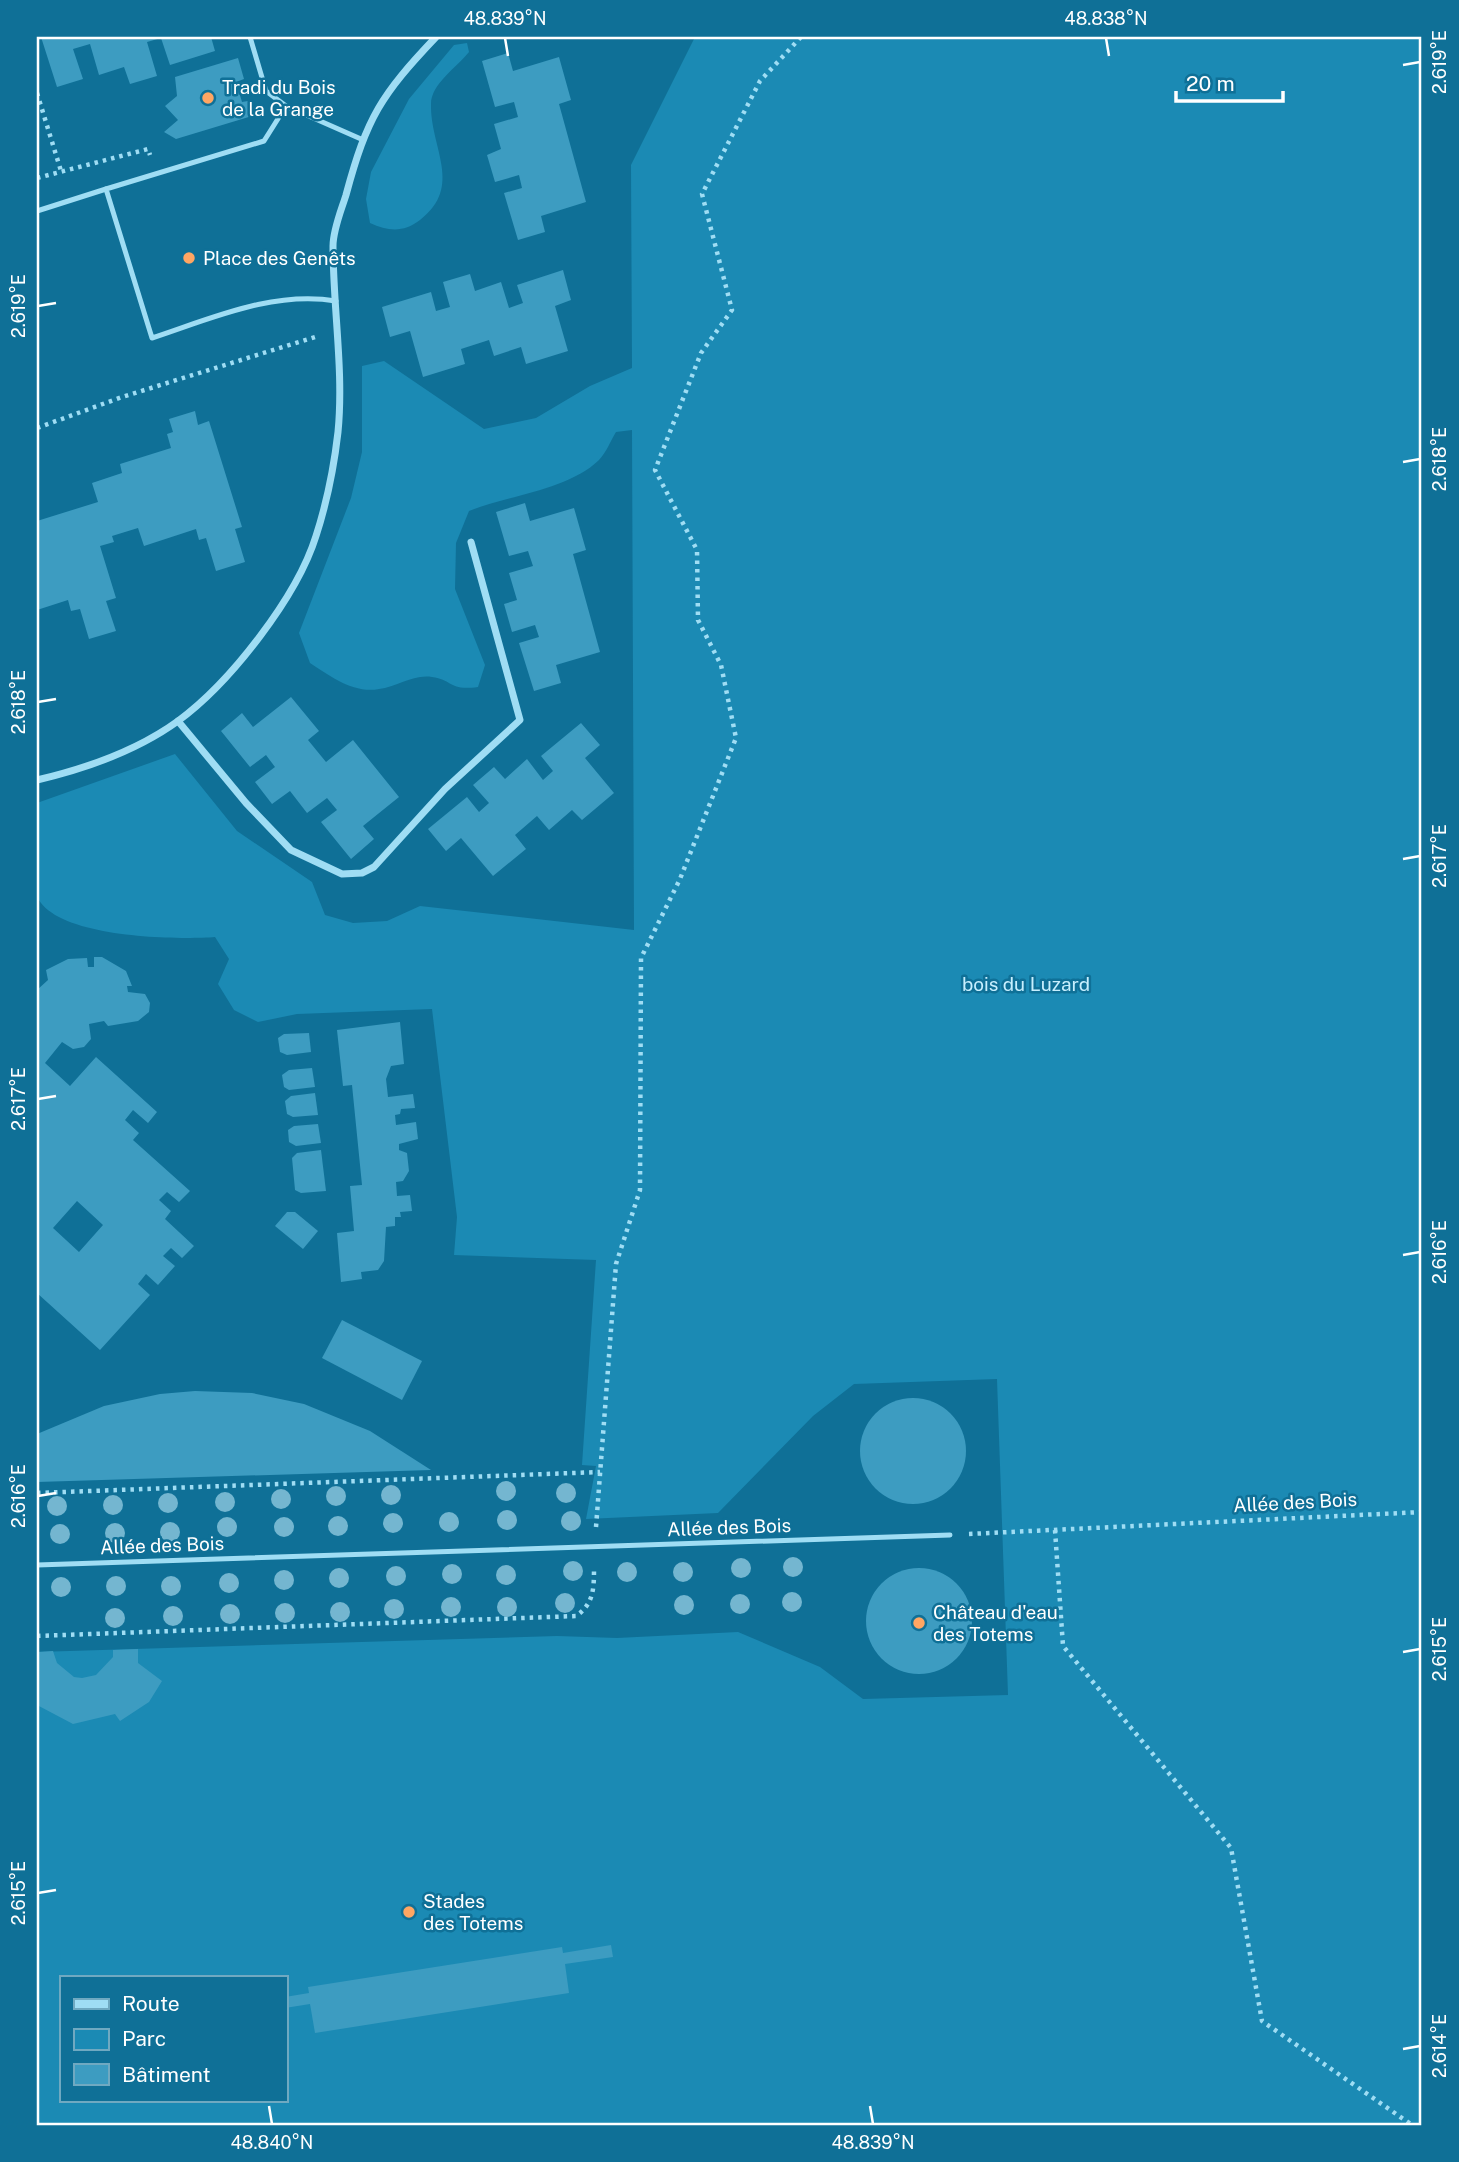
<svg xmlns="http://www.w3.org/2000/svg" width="1459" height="2162" font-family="'Public Sans',sans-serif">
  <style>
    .green { fill: #1b8ab4; fill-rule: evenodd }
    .building { fill: #3d9cc1; fill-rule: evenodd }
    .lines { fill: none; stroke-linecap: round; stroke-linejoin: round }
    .path { stroke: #9fddf4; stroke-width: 4.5; stroke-dasharray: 3.5 5; stroke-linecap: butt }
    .service { stroke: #9fddf4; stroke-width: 5 }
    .minor { stroke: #9fddf4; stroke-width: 7 }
    .tree { fill: #74b6d0 }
    .ticks { fill: none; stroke: #fff; stroke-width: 2.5 }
    .poi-dot { fill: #ffa663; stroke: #0f7097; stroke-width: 2.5 }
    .labels { text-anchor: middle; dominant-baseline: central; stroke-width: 5; stroke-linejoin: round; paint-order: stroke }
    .poi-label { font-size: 19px; fill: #fff; stroke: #0f7097; text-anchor: start }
    .park-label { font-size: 19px; fill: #c7effe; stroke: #0f7097 }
    .street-label { font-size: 19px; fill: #fff; stroke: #0f7097 }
    .neatline { fill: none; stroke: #fff; stroke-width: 2.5 }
    .ticks-label { font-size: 18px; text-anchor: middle; fill: #fff }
  </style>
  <rect width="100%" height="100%" fill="#0f7097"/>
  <g class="green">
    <path d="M 695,37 L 1422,37 L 1422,2125 L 37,2125 L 37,1652 L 557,1636 L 617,1638 L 738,1632 L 820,1667 L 863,1699 L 1008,1695 L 997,1379 L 854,1384 L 813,1416 L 718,1513 L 586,1519 L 596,1466 L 582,1465 L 596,1260 L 454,1255 L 457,1217 L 432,1009 L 297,1014 L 258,1022 L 234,1010 L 218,984 L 229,959 L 215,937 C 176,940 54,938 37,896 L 37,803 L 175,754 L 237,831 L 312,882 L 325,915 L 353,923 L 387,921 L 420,906 L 634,930 L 632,430 L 616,432 C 611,440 606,453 599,460 C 568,490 509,495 469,511 L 456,543 L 455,589 L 485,665 L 478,687 C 448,691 454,680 432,677 C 413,674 397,687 379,689 C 354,694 330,676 310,663 L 299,633 L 351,498 L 362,452 L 362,366 L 384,361 L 484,429 L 536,418 L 590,386 L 632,368 L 631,165 ZM 61,1978 L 285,1978 L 285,2101 L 61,2101 Z"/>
    <path d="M 467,43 L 469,52 C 457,67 431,84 431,104 C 430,148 464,186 420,220 C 403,233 388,231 370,223 L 366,199 L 371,172 L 409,99 L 454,45 Z"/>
  </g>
  <g class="building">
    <path d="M 41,37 L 211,37 L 215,51 L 170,65 L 161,38 L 147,42 L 157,76 L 130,84 L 124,67 L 99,75 L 90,44 L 73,49 L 83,79 L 57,87 Z"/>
    <path d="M 508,53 L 513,71 L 559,57 L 571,100 L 559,104 L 586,202 L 541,216 L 545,232 L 518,240 L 504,193 L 522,188 L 519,175 L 495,182 L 487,155 L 501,149 L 494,124 L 518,117 L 514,102 L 495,107 L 482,61 Z"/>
    <path d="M 238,58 L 244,79 L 236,82 L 242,102 L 248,101 L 252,116 L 176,139 L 164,132 L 178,120 L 165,106 L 177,96 L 175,77 Z"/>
    <path d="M 563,270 L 571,300 L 555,306 L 568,351 L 526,364 L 521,347 L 494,356 L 489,340 L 461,349 L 465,364 L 423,377 L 410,331 L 390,337 L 382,307 L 431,292 L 436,311 L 450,307 L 443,282 L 470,274 L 475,291 L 501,282 L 509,308 L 523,303 L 517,285 Z"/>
    <path d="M 195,411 L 198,425 L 209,421 L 242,527 L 235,529 L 245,562 L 216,571 L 206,538 L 199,540 L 196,529 L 144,546 L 138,528 L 112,536 L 114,542 L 100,546 L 116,598 L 106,601 L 116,631 L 89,639 L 80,609 L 71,611 L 68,600 L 37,610 L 37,521 L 98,502 L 92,483 L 122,473 L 120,464 L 171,448 L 167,434 L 173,432 L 169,419 Z"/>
    <path d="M 525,503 L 530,521 L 574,508 L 586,550 L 573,554 L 600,652 L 556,665 L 561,683 L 534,691 L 519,643 L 539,637 L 535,625 L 512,632 L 504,604 L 517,600 L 509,573 L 533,566 L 528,551 L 509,556 L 496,512 Z"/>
    <path d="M 291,697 L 319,731 L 308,740 L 326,762 L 353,740 L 399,797 L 363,826 L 374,839 L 351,859 L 321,822 L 337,810 L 327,798 L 307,813 L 290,791 L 272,804 L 255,782 L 275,767 L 266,755 L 250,767 L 221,731 L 242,713 L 253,727 Z"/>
    <path d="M 581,723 L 600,745 L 585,758 L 614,793 L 582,820 L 572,810 L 549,830 L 537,816 L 515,835 L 526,849 L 493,876 L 461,838 L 446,851 L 428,829 L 467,797 L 479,812 L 489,803 L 473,785 L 494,767 L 505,779 L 527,759 L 543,780 L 553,771 L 541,756 Z"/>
    <path d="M 94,957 L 102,957 L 126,971 L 132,986 L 127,986 L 128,992 L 145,994 L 150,1003 L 149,1012 L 138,1021 L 108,1026 L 104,1021 L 89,1024 L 91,1039 L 84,1047 L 73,1049 L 62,1042 L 45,1063 L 70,1086 L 96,1057 L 157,1112 L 148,1123 L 133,1110 L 125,1120 L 139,1133 L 133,1140 L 190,1191 L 179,1202 L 167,1192 L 159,1200 L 171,1211 L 165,1219 L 194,1246 L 182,1258 L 171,1248 L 163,1256 L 175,1266 L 158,1285 L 146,1274 L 138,1284 L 150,1295 L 100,1350 L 37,1293 L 37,990 L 48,980 L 46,970 L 68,959 L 87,958 L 88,967 L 94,967 ZM 77,1201 L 103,1225 L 79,1252 L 53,1228 Z"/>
    <path d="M 400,1022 L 404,1064 L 391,1066 L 386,1079 L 388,1097 L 413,1094 L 415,1108 L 401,1109 L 400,1114 L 395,1115 L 396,1125 L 416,1122 L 418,1139 L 399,1144 L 399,1150 L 407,1153 L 409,1171 L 403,1181 L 396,1182 L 397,1196 L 410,1195 L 412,1211 L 400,1212 L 401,1217 L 395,1217 L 395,1226 L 386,1227 L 384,1261 L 378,1270 L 361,1272 L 362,1279 L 341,1282 L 337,1233 L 354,1231 L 350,1186 L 362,1185 L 352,1085 L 343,1086 L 337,1030 Z"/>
    <path d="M 309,1033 L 311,1052 L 287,1055 L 280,1052 L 278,1038 L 284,1034 Z"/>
    <path d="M 312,1068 L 315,1087 L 289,1090 L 284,1087 L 282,1075 L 289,1070 Z"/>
    <path d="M 315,1093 L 318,1115 L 293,1117 L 287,1114 L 285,1101 L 291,1096 Z"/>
    <path d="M 318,1124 L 321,1143 L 296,1146 L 289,1142 L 288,1130 L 294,1126 Z"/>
    <path d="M 321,1150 L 326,1191 L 301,1193 L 295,1190 L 292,1158 L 297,1153 Z"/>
    <path d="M 287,1212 L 295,1212 L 318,1231 L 303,1249 L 275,1226 Z"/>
    <path d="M 342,1320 L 422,1361 L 402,1400 L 322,1358 Z"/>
    <path d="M 195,1391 L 252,1393 L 304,1404 L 370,1431 L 431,1470 L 37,1482 L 37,1434 L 104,1406 L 160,1394 Z"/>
    <circle cx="913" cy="1451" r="53"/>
    <circle cx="919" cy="1621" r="53"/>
    <path d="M 138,1649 L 138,1663 L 162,1681 L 149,1702 L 120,1721 L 115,1714 L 73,1724 L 37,1705 L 37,1652 L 53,1651 L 57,1663 L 74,1677 L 82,1678 L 96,1675 L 113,1657 L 113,1650 Z"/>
    <path d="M 611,1945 L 613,1957 L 565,1964 L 569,1993 L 315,2033 L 310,2004 L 285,2008 L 285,1997 L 309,1993 L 308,1987 L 562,1947 L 563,1953 Z"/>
  </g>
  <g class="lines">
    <g class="path">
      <path d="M 37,93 L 61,171"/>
      <path d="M 37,178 L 148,149 L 150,155"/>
      <path d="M 37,428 L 122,397 L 315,337"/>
      <path d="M 37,1493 L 600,1472"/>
      <path d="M 596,1527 L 616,1264 L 640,1190 L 641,958 L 680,879 L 736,738 L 721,665 L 698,620 L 697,550 L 655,470 L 701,353 L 732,310 L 702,194 L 760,81 L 801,37"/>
      <path d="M 1055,1530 L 1063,1646 L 1231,1848 L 1262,2021 L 1412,2125"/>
      <path d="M 969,1534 L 1422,1512"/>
      <path d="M 37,1636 L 576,1616 C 594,1604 594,1588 594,1567"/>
    </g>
    <g class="service">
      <path d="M 250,37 L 266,91 L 286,106 L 361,139"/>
      <path d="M 286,106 L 264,141 L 106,189 L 152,338 C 210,319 274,290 336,301"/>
      <path d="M 37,211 L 106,189"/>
      <path d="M 37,1565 L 950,1535"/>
    </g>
    <g class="minor">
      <path d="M 178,721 L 246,803 L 291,850 L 342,874 L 362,873 L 374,867 L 445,789 L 520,720 L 471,542"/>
      <path d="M 37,780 C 84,769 138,750 178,721 C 230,683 297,597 316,536 C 327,502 334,467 338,432 C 344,371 333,308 333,246 C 333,230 341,211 346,195 C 367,117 381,95 436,37"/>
    </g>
  </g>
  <g class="tree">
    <circle cx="506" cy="1491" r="10"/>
    <circle cx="566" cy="1493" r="10"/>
    <circle cx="391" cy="1495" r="10"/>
    <circle cx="336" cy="1496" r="10"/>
    <circle cx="281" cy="1499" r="10"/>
    <circle cx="225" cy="1502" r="10"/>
    <circle cx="168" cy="1503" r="10"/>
    <circle cx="113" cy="1505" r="10"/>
    <circle cx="57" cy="1506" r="10"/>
    <circle cx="507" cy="1520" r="10"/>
    <circle cx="571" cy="1521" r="10"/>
    <circle cx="449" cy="1522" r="10"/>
    <circle cx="393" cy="1523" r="10"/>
    <circle cx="338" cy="1526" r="10"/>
    <circle cx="227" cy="1527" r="10"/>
    <circle cx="284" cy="1527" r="10"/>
    <circle cx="170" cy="1532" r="10"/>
    <circle cx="115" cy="1533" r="10"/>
    <circle cx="60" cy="1534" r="10"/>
    <circle cx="793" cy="1567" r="10"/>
    <circle cx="741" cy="1568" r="10"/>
    <circle cx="573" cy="1571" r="10"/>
    <circle cx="627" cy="1572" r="10"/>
    <circle cx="683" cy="1572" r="10"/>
    <circle cx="452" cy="1574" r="10"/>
    <circle cx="506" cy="1575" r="10"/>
    <circle cx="396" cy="1576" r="10"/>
    <circle cx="339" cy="1578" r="10"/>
    <circle cx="284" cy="1580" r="10"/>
    <circle cx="229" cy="1583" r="10"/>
    <circle cx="116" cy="1586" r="10"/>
    <circle cx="171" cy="1586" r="10"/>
    <circle cx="61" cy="1587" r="10"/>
    <circle cx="792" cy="1602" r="10"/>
    <circle cx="565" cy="1603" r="10"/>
    <circle cx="740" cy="1604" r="10"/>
    <circle cx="684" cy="1605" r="10"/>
    <circle cx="451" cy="1607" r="10"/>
    <circle cx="507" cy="1607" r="10"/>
    <circle cx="394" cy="1609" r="10"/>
    <circle cx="340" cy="1612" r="10"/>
    <circle cx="285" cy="1613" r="10"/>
    <circle cx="230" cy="1614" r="10"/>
    <circle cx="173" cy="1616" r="10"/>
    <circle cx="115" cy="1618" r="10"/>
  </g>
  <path class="ticks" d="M 505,38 L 508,56M 1106,38 L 1109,56M 1403,65 L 1420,62M 38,306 L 56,303M 1403,462 L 1420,459M 38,702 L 56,699M 1403,859 L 1420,856M 38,1099 L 56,1096M 1403,1255 L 1420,1252M 38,1496 L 56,1493M 1403,1652 L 1420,1649M 38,1893 L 56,1890M 1403,2049 L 1420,2046M 269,2106 L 272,2124M 870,2106 L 873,2124"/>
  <g class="poi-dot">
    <circle cx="208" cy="98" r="7"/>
    <circle cx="189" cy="258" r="7"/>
    <circle cx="919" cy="1623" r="7"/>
    <circle cx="409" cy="1912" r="7"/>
  </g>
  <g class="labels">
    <g class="poi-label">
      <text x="222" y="87">Tradi du Bois<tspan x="222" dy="22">de la Grange</tspan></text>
      <text x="203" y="258">Place des Genêts</text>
      <text x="933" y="1612">Château d'eau<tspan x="933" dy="22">des Totems</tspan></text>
      <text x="423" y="1901">Stades<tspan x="423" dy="22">des Totems</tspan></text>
    </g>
    <g class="park-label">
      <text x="1026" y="984">bois du Luzard</text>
    </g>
    <g class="street-label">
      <text transform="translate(1295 1502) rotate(-3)">Allée des Bois</text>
      <text transform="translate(729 1527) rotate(-2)">Allée des Bois</text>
      <text transform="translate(162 1545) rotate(-2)">Allée des Bois</text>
    </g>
  </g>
  <rect width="1459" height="2162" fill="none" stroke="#0f7097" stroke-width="77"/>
  <rect x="60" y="1976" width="228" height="126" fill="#0f7097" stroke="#6fa9c1" stroke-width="2"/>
  <rect x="74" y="1999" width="35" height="10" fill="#9fddf4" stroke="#6fa9c1" stroke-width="2"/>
  <text x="122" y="2011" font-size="21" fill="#ffffff">Route</text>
  <rect x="74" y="2029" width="35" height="21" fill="#1b8ab4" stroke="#6fa9c1" stroke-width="2"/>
  <text x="122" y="2046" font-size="21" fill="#ffffff">Parc</text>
  <rect x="74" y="2064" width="35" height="21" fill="#3d9cc1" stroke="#6fa9c1" stroke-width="2"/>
  <text x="122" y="2082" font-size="21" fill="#ffffff">Bâtiment</text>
  <path d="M1176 91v10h107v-10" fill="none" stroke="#ffffff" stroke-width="3.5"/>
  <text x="1186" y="91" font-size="21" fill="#ffffff" stroke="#0f7097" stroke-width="5" paint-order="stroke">20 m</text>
  <rect x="38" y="38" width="1382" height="2086" class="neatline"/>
  <g class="ticks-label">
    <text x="505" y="25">48.839°N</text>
    <text x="1106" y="25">48.838°N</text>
    <text transform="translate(1440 62) rotate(-90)" y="6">2.619°E</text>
    <text transform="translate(19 306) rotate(-90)" y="6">2.619°E</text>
    <text transform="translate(1440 459) rotate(-90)" y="6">2.618°E</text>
    <text transform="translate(19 702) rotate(-90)" y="6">2.618°E</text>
    <text transform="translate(1440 856) rotate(-90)" y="6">2.617°E</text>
    <text transform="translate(19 1099) rotate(-90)" y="6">2.617°E</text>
    <text transform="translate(1440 1252) rotate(-90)" y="6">2.616°E</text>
    <text transform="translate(19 1496) rotate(-90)" y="6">2.616°E</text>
    <text transform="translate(1440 1649) rotate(-90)" y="6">2.615°E</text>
    <text transform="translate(19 1893) rotate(-90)" y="6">2.615°E</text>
    <text transform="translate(1440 2046) rotate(-90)" y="6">2.614°E</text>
    <text x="272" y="2149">48.840°N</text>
    <text x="873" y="2149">48.839°N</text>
  </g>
</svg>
